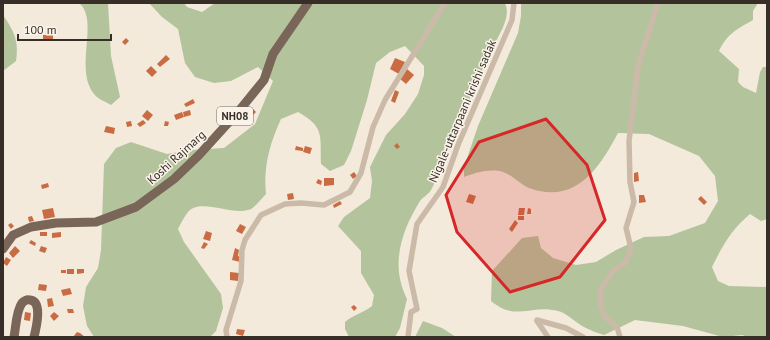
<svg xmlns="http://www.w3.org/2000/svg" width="770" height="340" font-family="'PT Sans',sans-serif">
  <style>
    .green { fill: #b3c39c }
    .building { fill: #c96c44 }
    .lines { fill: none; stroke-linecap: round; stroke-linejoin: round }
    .street { stroke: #ccbaa8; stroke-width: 5.5 }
    .primary { stroke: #7a6659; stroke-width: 9 }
    .marked { fill: #d62828; fill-opacity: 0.2; stroke: #d62828; stroke-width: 3; stroke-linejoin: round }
    .labels { text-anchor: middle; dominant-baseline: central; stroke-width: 3; stroke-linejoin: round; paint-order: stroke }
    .shield { fill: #faf3e9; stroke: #726962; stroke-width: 1 }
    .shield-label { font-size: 11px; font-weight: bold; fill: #382e28 }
    .street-label { font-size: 12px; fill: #382e28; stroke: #faf3e9 }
  </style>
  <rect width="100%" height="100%" fill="#f3eadc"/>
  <g class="green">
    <path d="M 79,3 L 108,3 L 111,56 L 120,97 L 111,105 C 106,102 98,99 95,95 C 73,70 100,20 79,3 Z"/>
    <path d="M 149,3 L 184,3 L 187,7 L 202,12 L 215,3 L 505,3 C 511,16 501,31 495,43 C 483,66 474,91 462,115 C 458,124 449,132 446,141 C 442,156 439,177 431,190 C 428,195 423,197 420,201 C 401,232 390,265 407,299 L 400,328 L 395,337 L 349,337 L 345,329 L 345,322 C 353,315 363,313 372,306 L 374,295 L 361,273 L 361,251 L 338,226 L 344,217 L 370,198 L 372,181 L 370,167 L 386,135 L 405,114 L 418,94 L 424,75 L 424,66 L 405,46 L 390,52 L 376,63 L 367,100 L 351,151 L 344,165 L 330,171 L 321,164 C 320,136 325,127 298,112 L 281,119 C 270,143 263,167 266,194 C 261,199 254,209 248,210 C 230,215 200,198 188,212 C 184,217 181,223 178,229 L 184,242 L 221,294 L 223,308 L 216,331 L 210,337 L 94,337 L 87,326 L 83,306 L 86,287 L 98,268 L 101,250 L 104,164 L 116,148 L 131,142 L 167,154 L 191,150 L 224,148 L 255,124 L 273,81 L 258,67 L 231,81 L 214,83 L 195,77 L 185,63 L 178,29 L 162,17 Z"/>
    <path d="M 521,3 L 758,3 L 753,11 L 753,20 C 737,29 727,34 719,51 L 739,69 L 738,82 L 743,87 L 756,93 L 760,72 L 763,67 L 767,67 L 767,219 L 761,221 L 750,214 C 731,230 723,245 712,267 L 718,281 L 729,286 L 767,287 L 767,337 L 748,337 L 742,335 L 723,337 L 683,326 L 635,320 L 604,335 C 597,333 590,330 584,327 C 576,323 567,313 558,311 C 531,304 516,322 491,301 L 492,271 L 522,238 L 538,236 L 541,248 L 553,258 L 576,265 L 596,262 L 616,250 L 644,237 L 669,236 L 705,223 L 718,201 L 715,176 L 699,156 L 649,134 L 618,133 C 599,169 575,205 529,188 C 520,184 512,175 503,172 C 490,168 475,173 464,177 L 464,167 L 478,126 L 518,33 L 521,16 Z"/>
    <path d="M 3,15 C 14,31 19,41 16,61 L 3,71 Z"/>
    <path d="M 423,321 L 442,328 L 456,337 L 415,337 Z"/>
  </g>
  <g class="building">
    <rect x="43" y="35" width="10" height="5"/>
    <path d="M 126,38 L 129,41 L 125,45 L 122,42 Z"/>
    <path d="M 166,55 L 170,59 L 160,67 L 157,64 Z"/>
    <path d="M 395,58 L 405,62 L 399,74 L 390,69 Z"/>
    <path d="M 151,66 L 157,72 L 152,77 L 146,71 Z"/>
    <path d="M 407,69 L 414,75 L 406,84 L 399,78 Z"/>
    <path d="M 395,90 L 399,92 L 395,103 L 391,101 Z"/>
    <path d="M 193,99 L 195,103 L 186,107 L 184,104 Z"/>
    <path d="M 251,107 L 256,112 L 248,120 L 243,114 Z"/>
    <path d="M 147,110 L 153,115 L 148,121 L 142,116 Z"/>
    <path d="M 190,110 L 191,115 L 184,117 L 183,112 Z"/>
    <path d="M 182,112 L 184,117 L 176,120 L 174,115 Z"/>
    <path d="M 143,120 L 146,123 L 140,127 L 137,124 Z"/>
    <path d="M 131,121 L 132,126 L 127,127 L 126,122 Z"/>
    <path d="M 165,121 L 169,122 L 168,126 L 164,126 Z"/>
    <path d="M 106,126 L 115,128 L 114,134 L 104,132 Z"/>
    <path d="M 397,143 L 400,147 L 397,149 L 394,146 Z"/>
    <path d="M 296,146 L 303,148 L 303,151 L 295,150 Z"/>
    <path d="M 305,146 L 312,148 L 310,154 L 303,152 Z"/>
    <path d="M 354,172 L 357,176 L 353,179 L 350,175 Z"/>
    <path d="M 638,172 L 639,181 L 634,182 L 634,173 Z"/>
    <path d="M 324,178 L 334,178 L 334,185 L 324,186 Z"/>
    <path d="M 318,179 L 322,181 L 321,185 L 316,183 Z"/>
    <path d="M 48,183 L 49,187 L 42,189 L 41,185 Z"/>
    <path d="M 293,193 L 294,199 L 288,200 L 287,194 Z"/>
    <path d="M 469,194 L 476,196 L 473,204 L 466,202 Z"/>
    <path d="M 639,195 L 644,195 L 646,202 L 639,203 Z"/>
    <path d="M 701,196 L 707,202 L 704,205 L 698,199 Z"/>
    <path d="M 340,201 L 342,204 L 334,208 L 333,205 Z"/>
    <path d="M 53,208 L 55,217 L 44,219 L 42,210 Z"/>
    <path d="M 519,208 L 525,208 L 524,215 L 518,215 Z"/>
    <path d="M 528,208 L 531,209 L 531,214 L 527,214 Z"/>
    <path d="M 32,216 L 34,221 L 29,222 L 28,217 Z"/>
    <rect x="518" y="216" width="6" height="4"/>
    <path d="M 515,220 L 518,223 L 512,232 L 509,229 Z"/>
    <path d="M 11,223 L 14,226 L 11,229 L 8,225 Z"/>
    <path d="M 240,224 L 246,227 L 242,234 L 236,231 Z"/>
    <path d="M 206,231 L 212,233 L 210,241 L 203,239 Z"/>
    <rect x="40" y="232" width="7" height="4"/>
    <path d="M 61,232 L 61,237 L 52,238 L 52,233 Z"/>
    <path d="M 31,240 L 36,243 L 35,246 L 29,243 Z"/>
    <path d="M 204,242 L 208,244 L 204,249 L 201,248 Z"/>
    <path d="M 15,246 L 20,251 L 13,258 L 9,253 Z"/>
    <path d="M 41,246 L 47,248 L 45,253 L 39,251 Z"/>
    <path d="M 235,248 L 239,250 L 238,256 L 241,257 L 240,262 L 232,260 Z"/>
    <path d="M 6,257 L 11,260 L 7,266 L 3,263 Z"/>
    <rect x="67" y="269" width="7" height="5"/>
    <path d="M 77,269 L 84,269 L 84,273 L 77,274 Z"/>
    <rect x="61" y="270" width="5" height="3"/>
    <path d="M 230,272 L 239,273 L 238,281 L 230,280 Z"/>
    <path d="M 39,284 L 47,285 L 46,291 L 38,290 Z"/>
    <path d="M 70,288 L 72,294 L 63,296 L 61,290 Z"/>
    <path d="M 52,298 L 54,306 L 48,307 L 47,299 Z"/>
    <path d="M 354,305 L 357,308 L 354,311 L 351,307 Z"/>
    <path d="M 67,309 L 73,309 L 74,313 L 68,313 Z"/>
    <path d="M 25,312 L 31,313 L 30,321 L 24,320 Z"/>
    <path d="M 54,312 L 59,316 L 54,321 L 50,316 Z"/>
    <path d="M 237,329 L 245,330 L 243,336 L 236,334 Z"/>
    <path d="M 77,332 L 80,333 L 85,337 L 73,337 Z"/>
  </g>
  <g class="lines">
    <g class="street">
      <path d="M 537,320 L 566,328 L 583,337"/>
      <path d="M 537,321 L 548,337"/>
      <path d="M 227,337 L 226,330 L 241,281 L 242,250 L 245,240 L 261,215 L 285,204 L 301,203 L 324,205 L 350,192 L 361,173 L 373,127 L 385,100 L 445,3"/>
      <path d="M 408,337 L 411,312 L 417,309 L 409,271 L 417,224 L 443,187 L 458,145 L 512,20 L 514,3"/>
      <path d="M 620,337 L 617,327 L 605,317 L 601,307 L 600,291 L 613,271 L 626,262 L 631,248 L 626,228 L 634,202 L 630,182 L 629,141 L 638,66 L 658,3"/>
    </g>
    <g class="primary">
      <path d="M 3,249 L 13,235 L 31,227 L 56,223 L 96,222 L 136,207 L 174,179 L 199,155 L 238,112 L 264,80 L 273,54 L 308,3"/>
      <path d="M 14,337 C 16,327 16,311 22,303 C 24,301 27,299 30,300 C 43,301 36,329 34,337"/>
    </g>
  </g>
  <path class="marked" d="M 546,119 L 587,165 L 605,220 L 560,277 L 510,292 L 457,232 L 446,195 L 479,142 Z"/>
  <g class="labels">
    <rect class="shield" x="217" y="107" width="36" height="18" rx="3"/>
    <g class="shield-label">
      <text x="235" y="116">NH08</text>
    </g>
    <g class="street-label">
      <text transform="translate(462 111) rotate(-67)">Nigale-uttarpaani krishi sadak</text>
      <text transform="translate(176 157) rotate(-42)">Koshi Rajmarg</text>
    </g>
  </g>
  <rect width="770" height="340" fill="none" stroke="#382e28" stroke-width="8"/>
  <path d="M18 34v6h93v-6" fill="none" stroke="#382e28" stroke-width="2"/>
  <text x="24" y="34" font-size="12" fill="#382e28" stroke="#faf3e9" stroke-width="3" paint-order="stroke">100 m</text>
</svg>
